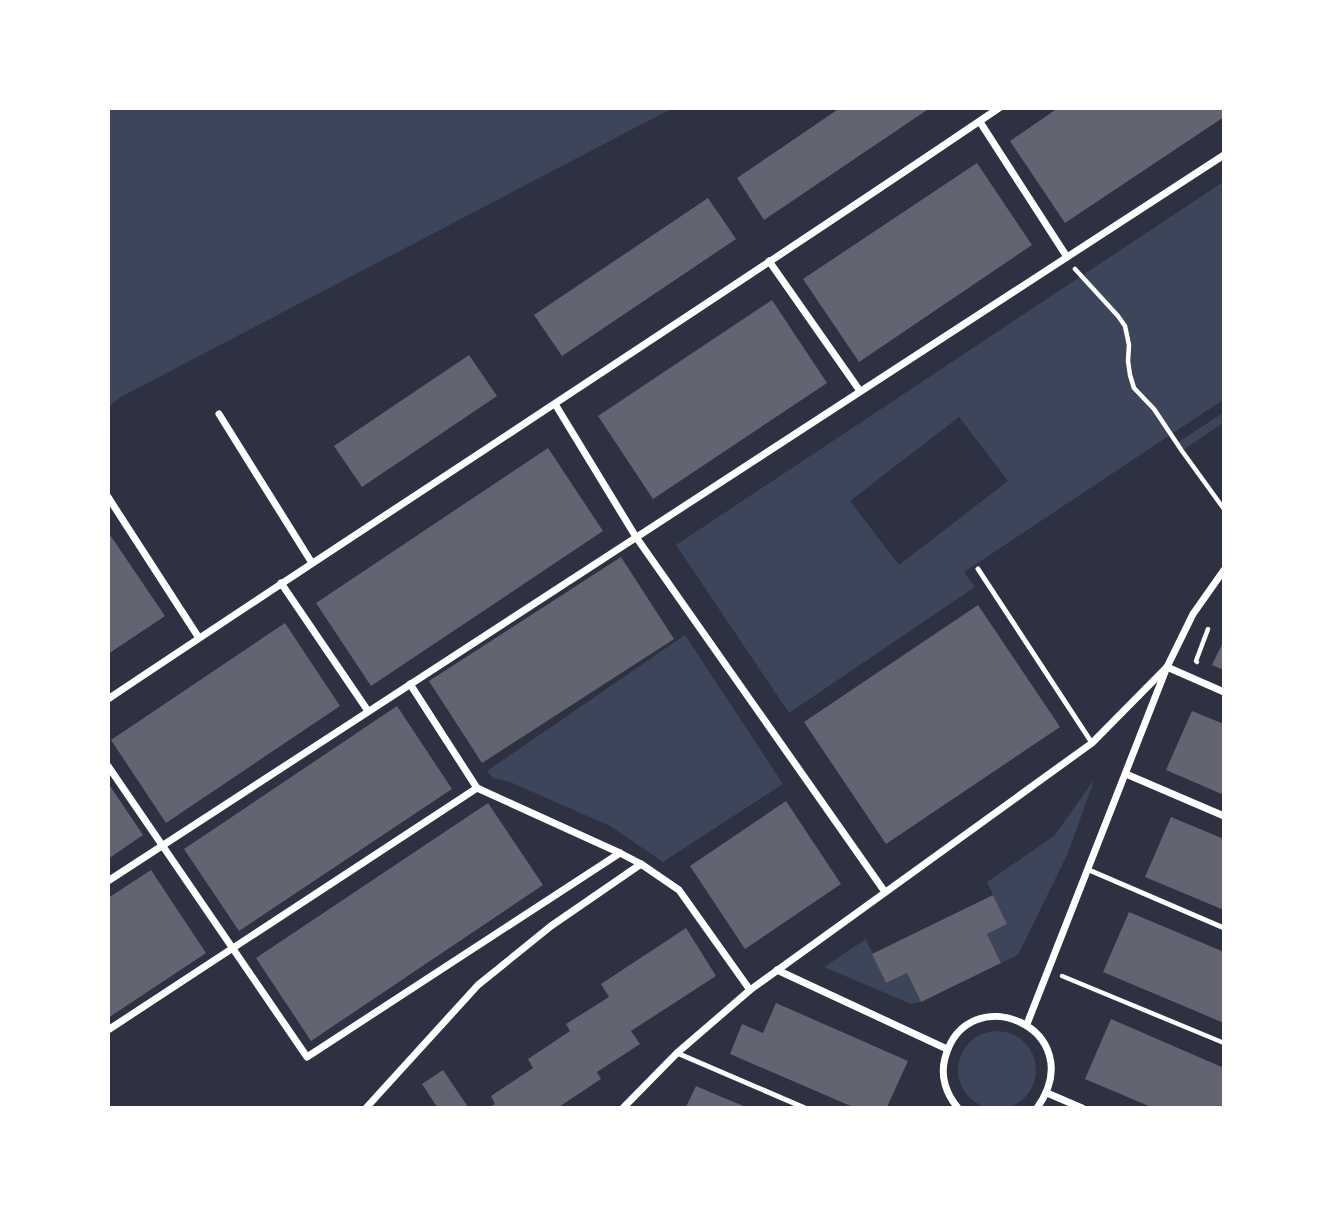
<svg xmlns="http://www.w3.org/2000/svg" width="1332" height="1216" font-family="'PT Sans Narrow',sans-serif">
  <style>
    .green { fill: #3c4559; fill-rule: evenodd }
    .building { fill: #626471 }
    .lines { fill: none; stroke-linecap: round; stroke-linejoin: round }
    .path { stroke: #fff; stroke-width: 4.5 }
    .service { stroke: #fff; stroke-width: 5 }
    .minor { stroke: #fff; stroke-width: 7 }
  </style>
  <rect width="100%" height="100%" fill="#2d3142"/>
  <g class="green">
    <path d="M 109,108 L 671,108 L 671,109 L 119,398 L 109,407 Z"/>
    <path d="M 1223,182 L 1223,400 L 964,572 L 975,587 L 789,713 L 676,545 ZM 959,417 L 1008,481 L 899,565 L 850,501 Z"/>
    <path d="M 1223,413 L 1223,423 L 1183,450 L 1178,442 Z"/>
    <path d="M 685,635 L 783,784 L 663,862 L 610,826 L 510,782 L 493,778 L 487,771 Z"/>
    <path d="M 1094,780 L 1068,853 L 1018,955 L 1001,963 L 987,934 L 1007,924 L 987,882 L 1054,836 Z"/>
    <path d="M 866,939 L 886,983 L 907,973 L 921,1002 L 911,1004 L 824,967 Z"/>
    <circle cx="997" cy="1070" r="39"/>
  </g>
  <g class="building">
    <path d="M 840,108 L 930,108 L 764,220 L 737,178 Z"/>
    <path d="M 1058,108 L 1224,108 L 1224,117 L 1065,223 L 1010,141 Z"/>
    <path d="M 977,163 L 1032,245 L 859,362 L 803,279 Z"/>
    <path d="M 708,198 L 736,239 L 562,356 L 534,315 Z"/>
    <path d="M 772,300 L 827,383 L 653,499 L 598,416 Z"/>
    <path d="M 469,355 L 497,396 L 362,487 L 334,446 Z"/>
    <path d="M 548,448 L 603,531 L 371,686 L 316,603 Z"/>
    <path d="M 108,532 L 165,616 L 108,654 Z"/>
    <path d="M 621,557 L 674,639 L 482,763 L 429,681 Z"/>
    <path d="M 978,605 L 1060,727 L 886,844 L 804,722 Z"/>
    <path d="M 285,623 L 340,706 L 166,823 L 111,740 Z"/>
    <path d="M 1224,640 L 1224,670 L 1212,665 Z"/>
    <path d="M 397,706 L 452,789 L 239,931 L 184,849 Z"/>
    <path d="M 1192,711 L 1224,724 L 1224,795 L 1166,770 Z"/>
    <path d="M 108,783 L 143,835 L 108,859 Z"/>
    <path d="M 786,801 L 841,884 L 745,949 L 690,866 Z"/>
    <path d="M 488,803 L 543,885 L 311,1041 L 256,958 Z"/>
    <path d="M 1171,817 L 1224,839 L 1224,910 L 1145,877 Z"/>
    <path d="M 151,870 L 206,953 L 108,1018 L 108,898 Z"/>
    <path d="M 993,895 L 1007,924 L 987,934 L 1001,963 L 921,1002 L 907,973 L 886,983 L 872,954 Z"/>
    <path d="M 1129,912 L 1224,952 L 1224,1023 L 1103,972 Z"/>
    <path d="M 686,928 L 716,976 L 631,1031 L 640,1044 L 597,1072 L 601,1079 L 559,1107 L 489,1107 L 495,1104 L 491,1096 L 533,1068 L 528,1059 L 570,1031 L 566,1024 L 609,997 L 601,984 Z"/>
    <path d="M 776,1003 L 908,1061 L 887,1107 L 853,1107 L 730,1054 L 742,1024 L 763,1033 Z"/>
    <path d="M 1111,1019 L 1224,1068 L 1224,1107 L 1151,1107 L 1085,1079 Z"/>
    <path d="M 443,1070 L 468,1107 L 437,1107 L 422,1084 Z"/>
    <path d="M 696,1086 L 717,1095 L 746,1107 L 686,1107 Z"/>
  </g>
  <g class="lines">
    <g class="path">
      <path d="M 1075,269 L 1118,316 L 1125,326 L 1129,345 L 1128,361 L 1130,375 L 1134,388 L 1154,409 L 1182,451 L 1224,509"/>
      <path d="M 1197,662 L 1196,661 L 1208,629"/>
      <path d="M 1062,976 L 1224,1043"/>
    </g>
    <g class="service">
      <path d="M 978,569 L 1092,743"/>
      <path d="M 1089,870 L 1224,928"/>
      <path d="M 677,1053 L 805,1108"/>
    </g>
    <g class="minor">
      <path d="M 980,122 L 1067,257"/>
      <path d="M 769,261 L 860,391"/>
      <path d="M 555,404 L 636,537 L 885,892"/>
      <path d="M 219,414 L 312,563"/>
      <path d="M 108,497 L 199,638"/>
      <path d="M 281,583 L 368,711"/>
      <path d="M 1167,667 L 1224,692"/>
      <path d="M 410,684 L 477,788 L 620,853 L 641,864 L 679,890 L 750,990"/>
      <path d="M 108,699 C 404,501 704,308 999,108"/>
      <path d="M 108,766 L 307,1057 L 620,853"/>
      <path d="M 1126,774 L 1224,816"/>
      <path d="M 108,881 L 1224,155"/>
      <path d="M 777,970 L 947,1049"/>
      <path d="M 1027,1024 L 1167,667 L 1193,614 L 1224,570"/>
      <path d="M 108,1030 L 477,788"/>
      <path d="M 1047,1093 L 1082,1108"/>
      <path d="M 366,1108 L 478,985 L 551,926 L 641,864"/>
      <path d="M 623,1108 L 677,1053 L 750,990 L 1092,743 L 1167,667"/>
      <path d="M 958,1108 C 946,1094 940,1076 945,1058 C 967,975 1093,1029 1037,1108"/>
    </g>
  </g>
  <rect width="1332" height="1216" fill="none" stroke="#ffffff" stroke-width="220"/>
</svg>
